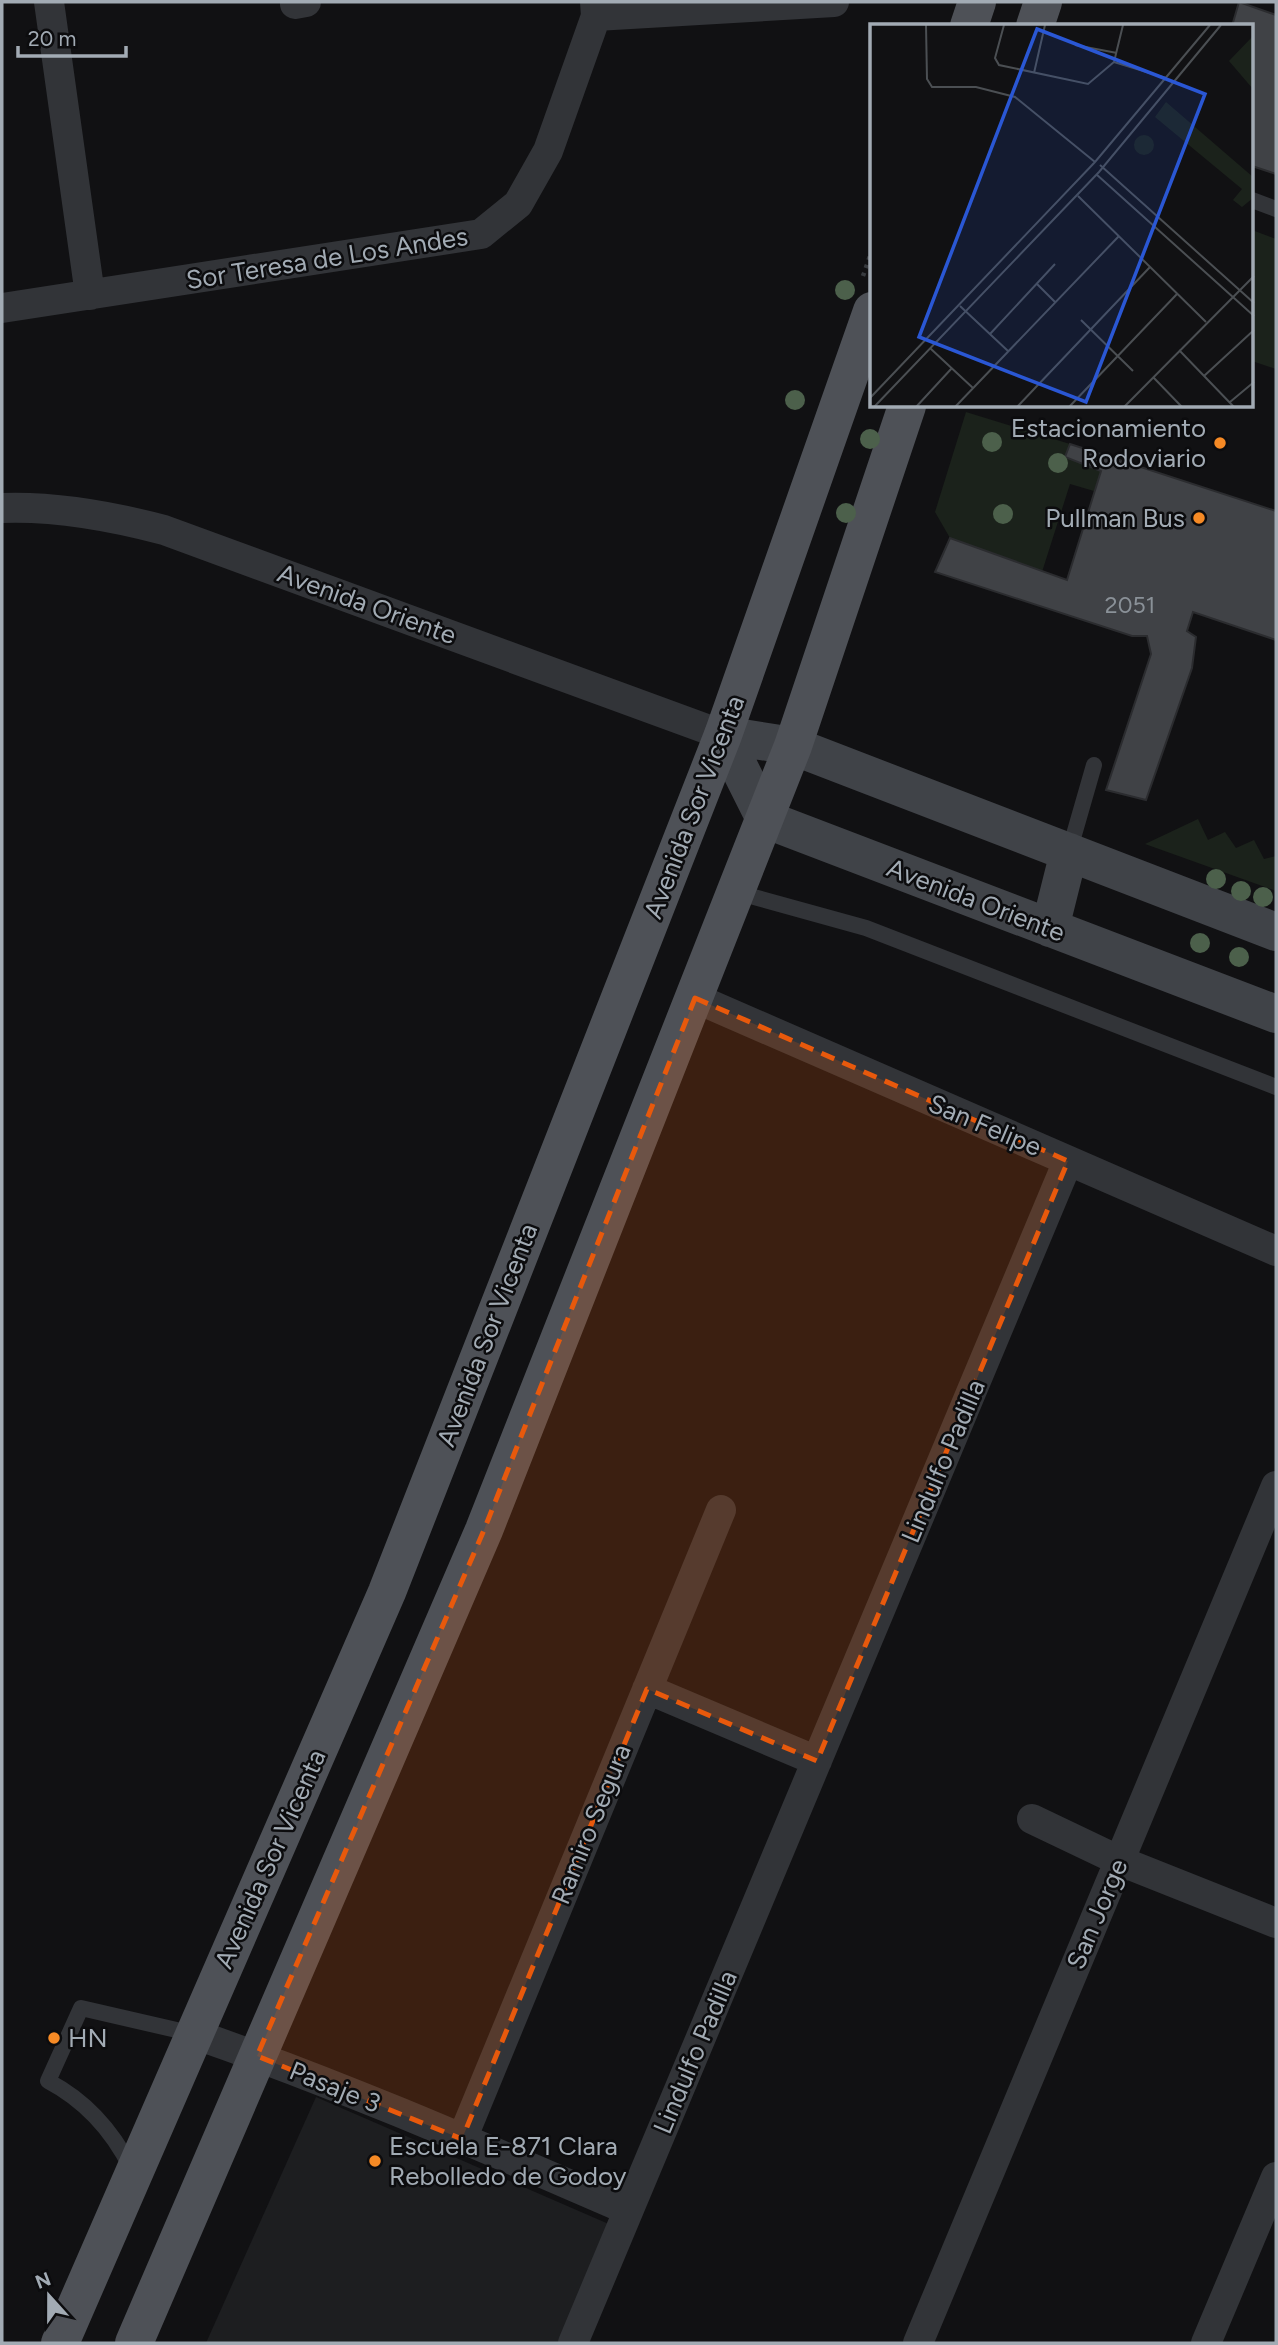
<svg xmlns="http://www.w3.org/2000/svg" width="1278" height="2345" viewBox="0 0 1278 2345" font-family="Figtree,sans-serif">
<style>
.built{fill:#1d1e20}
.green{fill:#1b221b}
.building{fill:#404246;stroke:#2b2c2f;stroke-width:2}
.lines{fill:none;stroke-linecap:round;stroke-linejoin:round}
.path{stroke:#383b3f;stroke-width:4.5;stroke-dasharray:3.5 5;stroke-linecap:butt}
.lane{stroke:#323438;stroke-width:16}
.street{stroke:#323438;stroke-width:30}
.secondary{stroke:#404348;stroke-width:38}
.primary{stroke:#4e5157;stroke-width:38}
.tree{fill:#4c604b}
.marked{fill:#e8590c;fill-opacity:0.2;stroke:#e8590c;stroke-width:5;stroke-dasharray:14 9;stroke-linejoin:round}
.poi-dot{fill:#f68a25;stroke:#0c0c0e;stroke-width:2.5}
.labels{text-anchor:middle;stroke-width:5;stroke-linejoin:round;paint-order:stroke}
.number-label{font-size:23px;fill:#8a9198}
.street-label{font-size:26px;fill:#a2abb4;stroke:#0c0c0e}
.poi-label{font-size:26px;fill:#a2abb4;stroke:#0c0c0e;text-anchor:end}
.inset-road{fill:none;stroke:#4b4f53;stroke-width:2}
.view{fill:#2a57d4;fill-opacity:0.15;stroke:#2a57d4;stroke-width:3.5}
.inset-edge{fill:none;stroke:#a2abb4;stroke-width:3.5}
</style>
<rect width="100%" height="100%" fill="#111113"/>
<path class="built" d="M 316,2097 L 611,2225 L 559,2343 L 206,2343 Z"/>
<path class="green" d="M 1252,230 L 1276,239 L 1276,369 L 1252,361 Z
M 966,412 L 1070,444 L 1065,457 L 1101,471 L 1094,491 L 1070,484 L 1042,572 L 950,538 L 935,512 Z
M 1198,819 L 1208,840 L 1225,832 L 1236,848 L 1254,840 L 1264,859 L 1276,856 L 1276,891 L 1145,844 Z"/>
<path class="building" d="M 1239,2 L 1276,15 L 1276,174 L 1252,166 L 1252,26 L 1232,26 Z
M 1070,444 L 1276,511 L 1276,640 L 1193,612 L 1187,631 L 1196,637 L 1192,668 L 1146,800 L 1106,790 L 1151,654 L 1147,636 L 1132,636 L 935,572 L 950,538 L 1067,580 L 1101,471 L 1065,457 Z"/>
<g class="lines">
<path class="path" d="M 863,276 L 872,250"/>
<path class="lane" d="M 1252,200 L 1276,209
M 1069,852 L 1094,765
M 736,892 L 866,928 L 1276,1087
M 131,2168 C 112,2130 86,2101 48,2081 L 81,2008 L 194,2034"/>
<path class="street" d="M 49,2 L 90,295
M 295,4 L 306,2
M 596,16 L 834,2
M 2,308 L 481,234 L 518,204 L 548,151 L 596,16 L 595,2
M 2,508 C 57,506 111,516 164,530 L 723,735
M 695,998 L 1276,1251
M 647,1689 L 817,1761
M 1032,1819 L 1120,1861 L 1276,1923
M 194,2034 C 342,2085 485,2148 628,2210
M 462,2139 L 721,1510
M 573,2343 L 1068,1161
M 918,2343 L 1276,1486
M 1206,2343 L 1276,2177"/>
<path class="secondary" d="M 723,735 L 765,819 L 1276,1014
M 723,735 L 793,746 L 1276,932
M 1050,928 L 1069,852"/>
<path class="primary" d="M 969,26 L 977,2
M 1035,26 L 1043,2
M 60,2343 L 387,1592 L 723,735 L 872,311
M 134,2343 L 484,1530 L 793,746 L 907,406"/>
</g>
<g class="tree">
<circle cx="845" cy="290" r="10"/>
<circle cx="795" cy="400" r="10"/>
<circle cx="870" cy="439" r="10"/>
<circle cx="992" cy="442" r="10"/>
<circle cx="1058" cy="463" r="10"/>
<circle cx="846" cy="513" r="10"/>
<circle cx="1003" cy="514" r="10"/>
<circle cx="1216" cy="879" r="10"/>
<circle cx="1241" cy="891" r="10"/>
<circle cx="1263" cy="897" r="10"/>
<circle cx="1200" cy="943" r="10"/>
<circle cx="1239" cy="957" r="10"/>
</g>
<path class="marked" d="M 695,998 L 1068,1161 L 817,1761 L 647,1689 L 462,2139 L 257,2056 L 484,1530 Z"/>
<g class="poi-dot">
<circle cx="1220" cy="443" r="7"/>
<circle cx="1199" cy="518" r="7"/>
<circle cx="54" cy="2038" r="7"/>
<circle cx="375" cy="2161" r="7"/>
</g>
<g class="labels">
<g class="number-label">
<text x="1130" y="613">2051</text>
</g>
<g class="street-label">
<text transform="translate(327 258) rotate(-9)" y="9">Sor Teresa de Los Andes</text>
<text transform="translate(367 604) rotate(20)" y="9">Avenida Oriente</text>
<text transform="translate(694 807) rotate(-69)" y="9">Avenida Sor Vicenta</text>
<text transform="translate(976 900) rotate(21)" y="9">Avenida Oriente</text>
<text transform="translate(985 1125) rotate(23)" y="9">San Felipe</text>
<text transform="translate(487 1335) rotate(-69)" y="9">Avenida Sor Vicenta</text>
<text transform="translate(943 1461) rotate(-67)" y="9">Lindulfo Padilla</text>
<text transform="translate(591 1824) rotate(-68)" y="9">Ramiro Segura</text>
<text transform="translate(270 1859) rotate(-66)" y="9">Avenida Sor Vicenta</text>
<text transform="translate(1097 1914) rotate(-67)" y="9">San Jorge</text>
<text transform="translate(695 2052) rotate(-67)" y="9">Lindulfo Padilla</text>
<text transform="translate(335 2087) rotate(22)" y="9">Pasaje 3</text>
</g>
<g class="poi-label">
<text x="1206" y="437">Estacionamiento<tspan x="1206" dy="30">Rodoviario</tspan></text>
<text x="1185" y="527">Pullman Bus</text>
<text x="68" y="2047" text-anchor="start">HN</text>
<text x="389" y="2155" text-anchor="start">Escuela E-871 Clara<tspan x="389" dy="30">Rebolledo de Godoy</tspan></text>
</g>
</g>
<g transform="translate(870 24)">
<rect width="383" height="383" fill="#111113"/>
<path d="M 383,12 L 383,65 L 359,37 ZM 296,78 L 383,153 L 383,174 L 372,183 L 363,176 L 372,165 L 285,93 ZM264 121a10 10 0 1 1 20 0a10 10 0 1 1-20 0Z" fill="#1b221b"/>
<path class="inset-road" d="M 56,1 L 57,55 L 62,63 L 106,63 L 145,73 L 225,138M 134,1 L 125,34 L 129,41 L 218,60 L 244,38 L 253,1M 205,21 L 247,29M 244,38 L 296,54M 164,49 L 175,1M 230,141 L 384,279M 226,150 L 384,292M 208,172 L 336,298M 167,260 L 185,278M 90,282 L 138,327M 211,296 L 263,347M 120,310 L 185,240M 61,325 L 103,364M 309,326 L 364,383M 334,352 L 384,306M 283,353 L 312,383M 0,374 L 225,138 L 340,1M 360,378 L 384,358M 4,383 L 229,148 L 351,1M 46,383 L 82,344M 85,383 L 249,212M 147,383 L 280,243M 199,383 L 307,270M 254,383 L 384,252"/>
<path class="view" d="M 167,5 L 335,70 L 216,378 L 49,313 Z"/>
<rect width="383" height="383" class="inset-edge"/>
</g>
<rect width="1278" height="2345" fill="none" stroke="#a2abb4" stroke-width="7"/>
<g transform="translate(49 2296) rotate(339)" stroke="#0c0c0e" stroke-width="5" paint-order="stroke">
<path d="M0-5L12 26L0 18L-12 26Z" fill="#a2abb4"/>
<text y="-10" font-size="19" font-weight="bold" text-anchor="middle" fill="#a2abb4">N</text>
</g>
<path d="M18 46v10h108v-10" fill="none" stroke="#a2abb4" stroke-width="3.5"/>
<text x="28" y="46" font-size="21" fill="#a2abb4" stroke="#0c0c0e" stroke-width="5" paint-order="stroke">20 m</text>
</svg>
